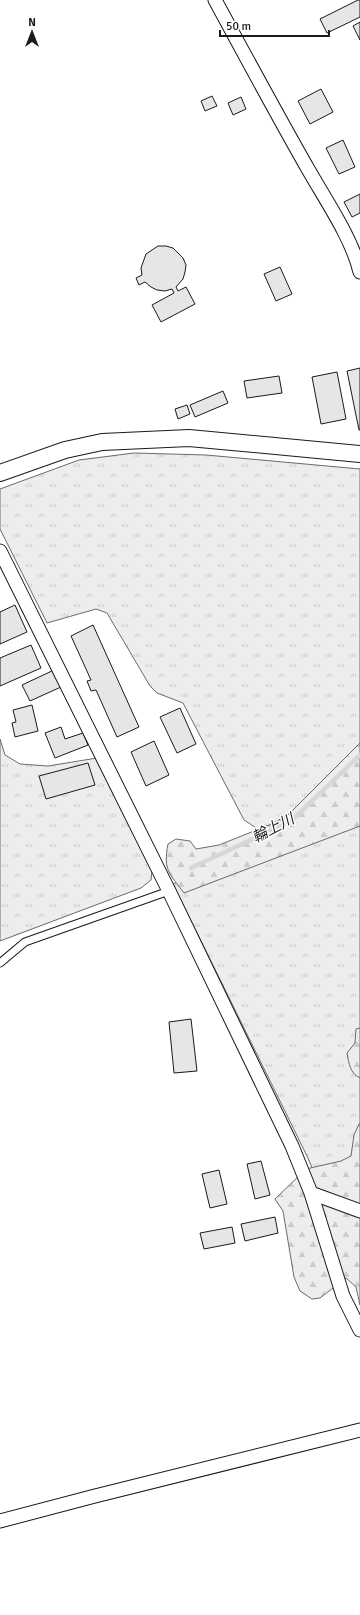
<svg xmlns="http://www.w3.org/2000/svg" width="360" height="1615" viewBox="0 0 360 1615" font-family="Signika,'Noto Sans JP',sans-serif">
<style>
.grass{fill:url(#grass-tufts);stroke:#6a6a6a}
.forest{fill:url(#forest-firs);stroke:#6a6a6a}
.lines{fill:none;stroke-linecap:round;stroke-linejoin:round}
.stream{stroke:#d7d7d7;stroke-width:4.5}
.building{fill:#e6e6e6;stroke:#1a1a1a}
.service-casing{stroke:#1a1a1a;stroke-width:9}
.minor-casing{stroke:#1a1a1a;stroke-width:15}
.tertiary-casing{stroke:#1a1a1a;stroke-width:18}
.service{stroke:#fff;stroke-width:7}
.minor{stroke:#fff;stroke-width:13}
.tertiary{stroke:#fff;stroke-width:16}
.labels{text-anchor:middle;stroke-width:3;stroke-linejoin:round;paint-order:stroke}
.water-label{font-size:15px;font-style:italic;fill:#1a1a1a;stroke:#fff}
</style>
<defs>
<pattern id="grass-tufts" width="24" height="20" patternUnits="userSpaceOnUse"><rect width="24" height="20" fill="#ededed"/><path d="M3 7l-1-3M5 7V3M7 7l1-3M15 17l-1-3M17 17v-4M19 17l1-3" fill="none" stroke="#cbcbcb"/></pattern>
<pattern id="forest-firs" width="22" height="20" patternUnits="userSpaceOnUse"><rect width="22" height="20" fill="#ededed"/><path d="M5 1l3.5 6h-7zM16 11l3.5 6h-7z" fill="#cbcbcb"/></pattern>
</defs>
<rect width="100%" height="100%" fill="#fff"/>
<path class="grass" d="M 134,453 L 206,455 L 360,469 L 360,745 L 298,808 L 261,831 L 244,820 L 183,703 L 157,693 L 150,686 L 107,613 L 96,609 L 47,623 L 0,529 L 0,489 L 79,460 Z
M 0,739 L 5,755 L 20,764 L 48,766 L 97,758 L 152,871 L 151,880 L 141,888 L 0,941 Z
M 360,802 L 360,1204 L 321,1189 L 307,1156 L 173,884 L 337,815 Z"/>
<path class="forest" d="M 360,743 L 360,826 L 184,893 C 169,873 163,870 168,844 L 176,839 L 190,841 L 196,849 L 219,845 L 284,819 Z
M 360,1028 L 360,1078 C 350,1073 349,1064 347,1053 L 355,1043 L 356,1029 Z
M 359,1124 L 360,1124 L 360,1305 L 356,1287 L 346,1278 L 320,1298 L 312,1299 L 300,1291 L 294,1277 L 283,1211 L 275,1199 L 306,1169 L 341,1161 L 351,1156 L 354,1135 Z"/>
<g class="lines">
<path class="stream" d="M 191,868 L 291,821 L 360,755"/>
</g>
<path class="building" d="M 358,0 L 360,0 L 360,17 L 327,33 L 320,19 Z
M 360,22 L 360,40 L 353,26 Z
M 321,89 L 333,112 L 310,124 L 298,101 Z
M 212,96 L 217,106 L 205,111 L 201,101 Z
M 241,97 L 246,109 L 233,115 L 228,103 Z
M 343,140 L 355,167 L 339,174 L 326,148 Z
M 360,194 L 360,213 L 352,217 L 344,202 Z
M 158,246 L 166,246 L 173,248 L 183,258 L 186,265 L 185,272 L 183,279 L 176,287 L 178,291 L 186,287 L 195,304 L 161,322 L 152,305 L 174,293 L 172,289 L 165,291 L 157,290 L 151,287 L 145,282 L 139,285 L 136,278 L 142,275 L 141,268 L 146,254 Z
M 280,267 L 292,294 L 276,301 L 264,274 Z
M 360,368 L 360,430 L 359,430 L 347,371 Z
M 337,372 L 346,419 L 321,424 L 312,377 Z
M 279,376 L 282,393 L 247,398 L 244,381 Z
M 223,391 L 228,403 L 195,417 L 190,405 Z
M 187,405 L 190,414 L 178,419 L 175,409 Z
M 15,605 L 27,632 L 0,644 L 0,612 Z
M 93,625 L 139,727 L 117,737 L 96,690 L 91,691 L 87,681 L 91,680 L 71,636 Z
M 31,645 L 41,668 L 0,686 L 0,658 Z
M 54,670 L 61,687 L 30,701 L 22,685 Z
M 32,705 L 38,731 L 15,737 L 12,723 L 16,722 L 13,710 Z
M 180,708 L 196,744 L 177,753 L 160,717 Z
M 61,727 L 65,739 L 83,733 L 88,745 L 55,758 L 45,733 Z
M 154,741 L 169,775 L 146,786 L 131,752 Z
M 88,763 L 95,785 L 46,799 L 39,776 Z
M 191,1019 L 197,1071 L 174,1073 L 169,1022 Z
M 261,1161 L 270,1195 L 255,1199 L 247,1164 Z
M 219,1170 L 227,1204 L 210,1208 L 202,1174 Z
M 275,1217 L 278,1233 L 245,1241 L 241,1224 Z
M 232,1227 L 235,1243 L 204,1249 L 200,1233 Z"/>
<g class="lines">
<defs>
<path id="service" d="M 0,963 L 25,942 L 169,891"/>
<path id="minor" d="M 215,0 C 246,57 276,113 308,169 C 325,199 352,238 360,272
M 0,551 L 169,891 L 292,1146 L 311,1193 L 343,1296 L 360,1330
M 311,1193 L 360,1211
M 0,1521 L 95,1496 L 360,1430"/>
<path id="tertiary" d="M 0,473 L 65,450 L 102,442 L 189,438 L 360,454"/>
</defs>
<use href="#service" class="service-casing"/>
<use href="#minor" class="minor-casing"/>
<use href="#tertiary" class="tertiary-casing"/>
<use href="#service" class="service"/>
<use href="#minor" class="minor"/>
<use href="#tertiary" class="tertiary"/>
</g>
<g class="labels">
<g class="water-label">
<text transform="translate(273 828) rotate(-28)" y="5">輪上川</text>
</g>
</g>
<g transform="translate(32 32)" stroke="#ffffff" stroke-width="3" paint-order="stroke">
<path d="M0-3L7 15L0 10L-7 15Z" fill="#1a1a1a"/>
<text y="-6" font-size="11" font-weight="bold" text-anchor="middle" fill="#1a1a1a">N</text>
</g>
<path d="M220 30v6h109v-6" fill="none" stroke="#1a1a1a" stroke-width="2"/>
<text x="226" y="30" font-size="12" fill="#1a1a1a" stroke="#ffffff" stroke-width="3" paint-order="stroke">50 m</text>
</svg>
